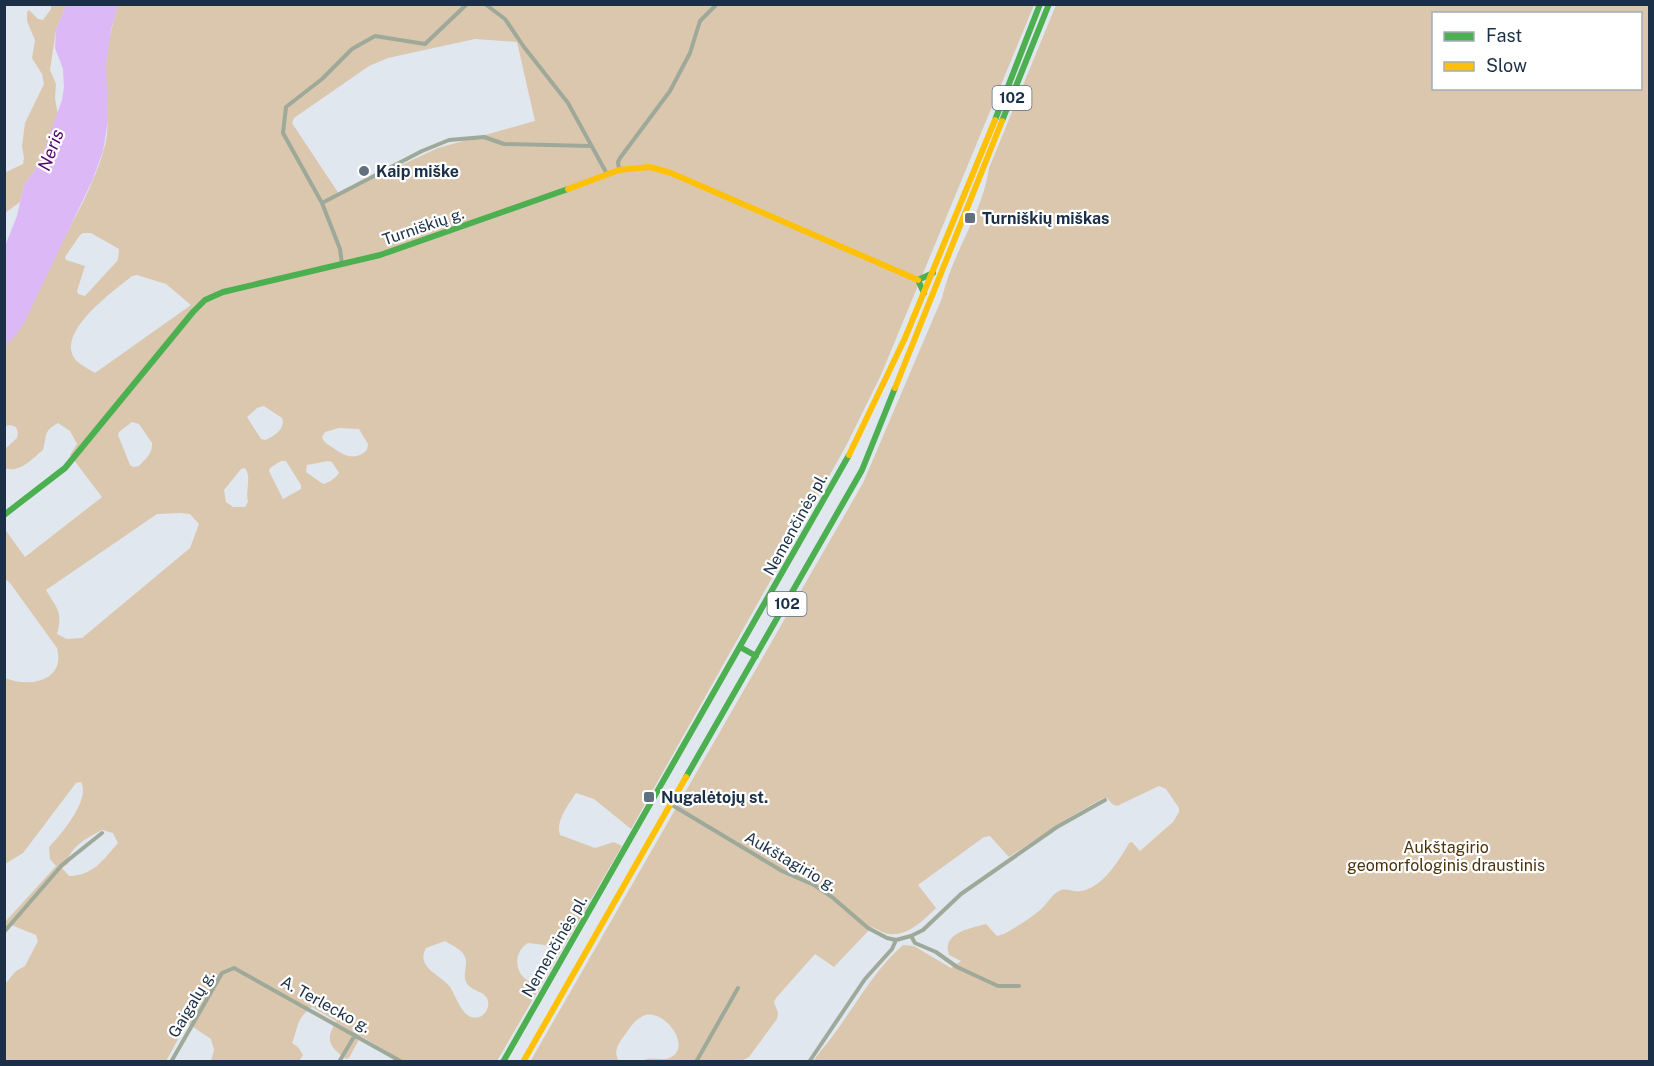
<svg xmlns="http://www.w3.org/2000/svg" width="1654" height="1066" viewBox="0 0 1654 1066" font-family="'Public Sans',sans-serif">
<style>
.green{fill:#dac7ae;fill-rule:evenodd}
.water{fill:#ddb8f7}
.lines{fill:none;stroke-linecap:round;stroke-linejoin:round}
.street{stroke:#9fa99a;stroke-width:4}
.fast{stroke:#4caf50;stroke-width:6}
.slow{stroke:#ffc107;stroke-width:6}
.poi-dot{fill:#607081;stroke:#fff;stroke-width:2}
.labels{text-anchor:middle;stroke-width:4.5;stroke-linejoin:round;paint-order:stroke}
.shield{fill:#fff;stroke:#5f6e7e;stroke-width:1.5}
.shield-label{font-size:15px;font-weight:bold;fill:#1b3047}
.poi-label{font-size:16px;font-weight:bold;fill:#1b3047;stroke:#fff;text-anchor:start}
.street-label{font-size:16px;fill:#1b3047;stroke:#fff}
.park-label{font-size:16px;fill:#4c320a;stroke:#fff}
.water-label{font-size:18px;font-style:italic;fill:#52046f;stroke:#fff}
</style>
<rect width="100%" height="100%" fill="#e1e7ee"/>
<path class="green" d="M 51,5 L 66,5 L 56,30 L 50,70 L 56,84 L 55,98 L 58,115 L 39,164 L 24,185 L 20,202 L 5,213 L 4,173 L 23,164 L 24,158 L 22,146 L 25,123 L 44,84 L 42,74 L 32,58 L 35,40 L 27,21 L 27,12 L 29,10 L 38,19 L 43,20 L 51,9 Z
M 118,5 L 1034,5 L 881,375 L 846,446 L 631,829 L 594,799 L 576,793 C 569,804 555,821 560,835 L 595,848 L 614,842 L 622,846 L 497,1061 L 396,1061 L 398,1058 L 361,1036 L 349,1058 L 346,1059 C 329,1046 325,1041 336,1021 L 312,1007 C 295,1020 299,1026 292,1043 L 298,1047 L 303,1055 L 299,1061 L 211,1061 L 214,1050 L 211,1039 L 187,1023 L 166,1061 L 5,1061 L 5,984 L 16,971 L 25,966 L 38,941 L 36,935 L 9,924 L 5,930 L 5,922 L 56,866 L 50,859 L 49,847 C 61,835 91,799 81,782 L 76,783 L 23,853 L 5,864 L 5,678 C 28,688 66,682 57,648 L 10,583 L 5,579 L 4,528 L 25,557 L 102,497 L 70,455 L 77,444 L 70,431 L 58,423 C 43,431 47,436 43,450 C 33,458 19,474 5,468 L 5,449 L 17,438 L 18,433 L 16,427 L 10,425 L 5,426 L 4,346 C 26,327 35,296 47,271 C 67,230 94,189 105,145 C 111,122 105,96 106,72 C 106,49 112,26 118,5 ZM 475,39 L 517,42 L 535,121 L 438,148 L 339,194 L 292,123 L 294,118 L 369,66 L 388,58 ZM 83,233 L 91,233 L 119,249 L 118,260 L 85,296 L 78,294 L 77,291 L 85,266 L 66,260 L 65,257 L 80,235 ZM 137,275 L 166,284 L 191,305 L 95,373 C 89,369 80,365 75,359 C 55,332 115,290 132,276 ZM 264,406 L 282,418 C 286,428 274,437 265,440 L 261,439 L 247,417 L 257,408 ZM 132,422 L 139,424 L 152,443 C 153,454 145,459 139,466 L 133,467 L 130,465 L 118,435 L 119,432 ZM 339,428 L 359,429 L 368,444 L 367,450 C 357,460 346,457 336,450 C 330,445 324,444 322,437 L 325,432 ZM 281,461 L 286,461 L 301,485 L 301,489 L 283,499 L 269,471 L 270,468 ZM 328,461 L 332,462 L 339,473 C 336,478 328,483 323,484 L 306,472 L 307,465 ZM 245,468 C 252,477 245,491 248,502 L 245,507 L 233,507 L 226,502 L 224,490 L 241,469 ZM 180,513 L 190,514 L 199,524 L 190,548 L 82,638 L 67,639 L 57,634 C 63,611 57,609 46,590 L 157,514 ZM 102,830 L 113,833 L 118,843 C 102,861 94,875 69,876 L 62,868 L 68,864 C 67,848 90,836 102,830 ZM 445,941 C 451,945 461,949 464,955 C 470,964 460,976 468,985 C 473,991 483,991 487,998 C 492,1008 482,1021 471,1017 C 460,1012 456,996 450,987 C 443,978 432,974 426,965 C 422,960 423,953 426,948 ZM 528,943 L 545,945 L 551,951 L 551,961 L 535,983 C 516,980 510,954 528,943 Z
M 1056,5 L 1649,5 L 1649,1061 L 813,1061 C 823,1048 835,1034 844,1020 C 863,993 878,967 903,945 L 914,946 L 951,968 L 961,961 L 949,955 C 941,933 971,928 986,924 L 997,936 L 1004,934 C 1016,927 1028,920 1039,911 C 1046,906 1051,895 1059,891 C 1067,887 1073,893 1081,891 C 1102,888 1119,861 1129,843 L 1132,842 L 1140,851 L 1173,822 L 1179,812 L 1179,808 L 1166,789 L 1159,786 L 1117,806 L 1112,804 L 1107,798 L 1103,798 L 1065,820 L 1009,857 L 990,836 L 984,837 L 918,885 L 936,908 C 924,920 908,936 890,934 C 884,934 877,929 872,927 L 834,967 L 815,954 L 776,998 L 774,1002 L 778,1013 L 777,1019 L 749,1057 L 741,1061 L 641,1061 C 653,1055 664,1063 673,1056 C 691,1043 662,1007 643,1016 C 634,1020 630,1028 624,1036 C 618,1044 613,1052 619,1061 L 530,1062 L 863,483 L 942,298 C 952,253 983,213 989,168 ZM 1434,14 L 1640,14 L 1640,88 L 1434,88 Z"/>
<path class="water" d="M 66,5 L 118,5 L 111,30 L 106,65 L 108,121 L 103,151 L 93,179 L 24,323 L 16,335 L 5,346 L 5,246 L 17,216 L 24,185 L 39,164 L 62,100 L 64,87 L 63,69 L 55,48 L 56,30 Z"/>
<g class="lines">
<path class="street" d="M 485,4 L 505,19 L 524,47 L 568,103 L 607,174
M 619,170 L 618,162 L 620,158 L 670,91 L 690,53 L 700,21 L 717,4
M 322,203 L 422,151 L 449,140 L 484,137 L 504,144 L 590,146
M 342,264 L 340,249 L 322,203 L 283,133 L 286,107 L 322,79 L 352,49 L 375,36 L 425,44 L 467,4
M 672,805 L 782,871 L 814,885 L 832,897 L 868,928 L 887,938 L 896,940 L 911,936 L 923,930 L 961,894 L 1057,827 L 1105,800
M 4,932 L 62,865 L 102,833
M 911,936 L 915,943 L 936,952 L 957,967 L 998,986 L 1019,986
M 171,1062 L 222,973 L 234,968 L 402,1062
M 339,1062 L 355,1035
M 696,1062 L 738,988
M 809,1062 L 865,979 L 892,949 L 896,940"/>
<path class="fast" d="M 995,120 L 1040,4
M 1002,121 L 1049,4
M 924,293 L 918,280 L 933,273
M 4,515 L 65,468 L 193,312 L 205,300 L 223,292 L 380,255 L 568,189
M 740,647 L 756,656
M 686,777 L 862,470 L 895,388
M 503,1062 L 849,455"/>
<path class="slow" d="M 568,189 L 619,170 L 650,167 L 671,173 L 918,280
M 895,388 L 1002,121
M 849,455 L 905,338 L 995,120
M 523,1062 L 686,777"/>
</g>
<g class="poi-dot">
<circle cx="364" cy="171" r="6"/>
<rect x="964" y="212" width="12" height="12" rx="3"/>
<rect x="643" y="791" width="12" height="12" rx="3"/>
</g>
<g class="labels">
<g class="shield">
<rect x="992.5" y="86" width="39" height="24" rx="4.5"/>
<rect x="767.5" y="592" width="39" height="24" rx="4.5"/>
</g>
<g class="shield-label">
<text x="1012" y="103">102</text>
<text x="787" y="609">102</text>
</g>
<g class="poi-label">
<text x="376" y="177">Kaip miške</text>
<text x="982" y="224">Turniškių miškas</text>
<text x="661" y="803">Nugalėtojų st.</text>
</g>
<g class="street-label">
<text transform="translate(423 226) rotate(-19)" y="6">Turniškių g.</text>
<text transform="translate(795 524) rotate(-61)" y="6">Nemenčinės pl.</text>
<text transform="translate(791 861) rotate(30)" y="6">Aukštagirio g.</text>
<text transform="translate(554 946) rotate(-60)" y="6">Nemenčinės pl.</text>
<text transform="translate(191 1004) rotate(-59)" y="6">Gaigalų g.</text>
<text transform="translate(326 1004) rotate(29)" y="6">A. Terlecko g.</text>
</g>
<g class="park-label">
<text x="1446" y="853">Aukštagirio<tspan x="1446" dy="18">geomorfologinis draustinis</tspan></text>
</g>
<g class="water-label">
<text transform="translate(51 150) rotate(-69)" y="6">Neris</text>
</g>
</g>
<rect width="1654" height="1066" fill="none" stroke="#1b3047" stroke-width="12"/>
<rect x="1432" y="12" width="210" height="78" fill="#ffffff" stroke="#a4acb5" stroke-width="1.5"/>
<rect x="1444" y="32" width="30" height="9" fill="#4caf50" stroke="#a4acb5" stroke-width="1.5"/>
<text x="1486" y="42" font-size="18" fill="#1b3047">Fast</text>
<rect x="1444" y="62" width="30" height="9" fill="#ffc107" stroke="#a4acb5" stroke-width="1.5"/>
<text x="1486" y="72" font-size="18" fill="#1b3047">Slow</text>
</svg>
